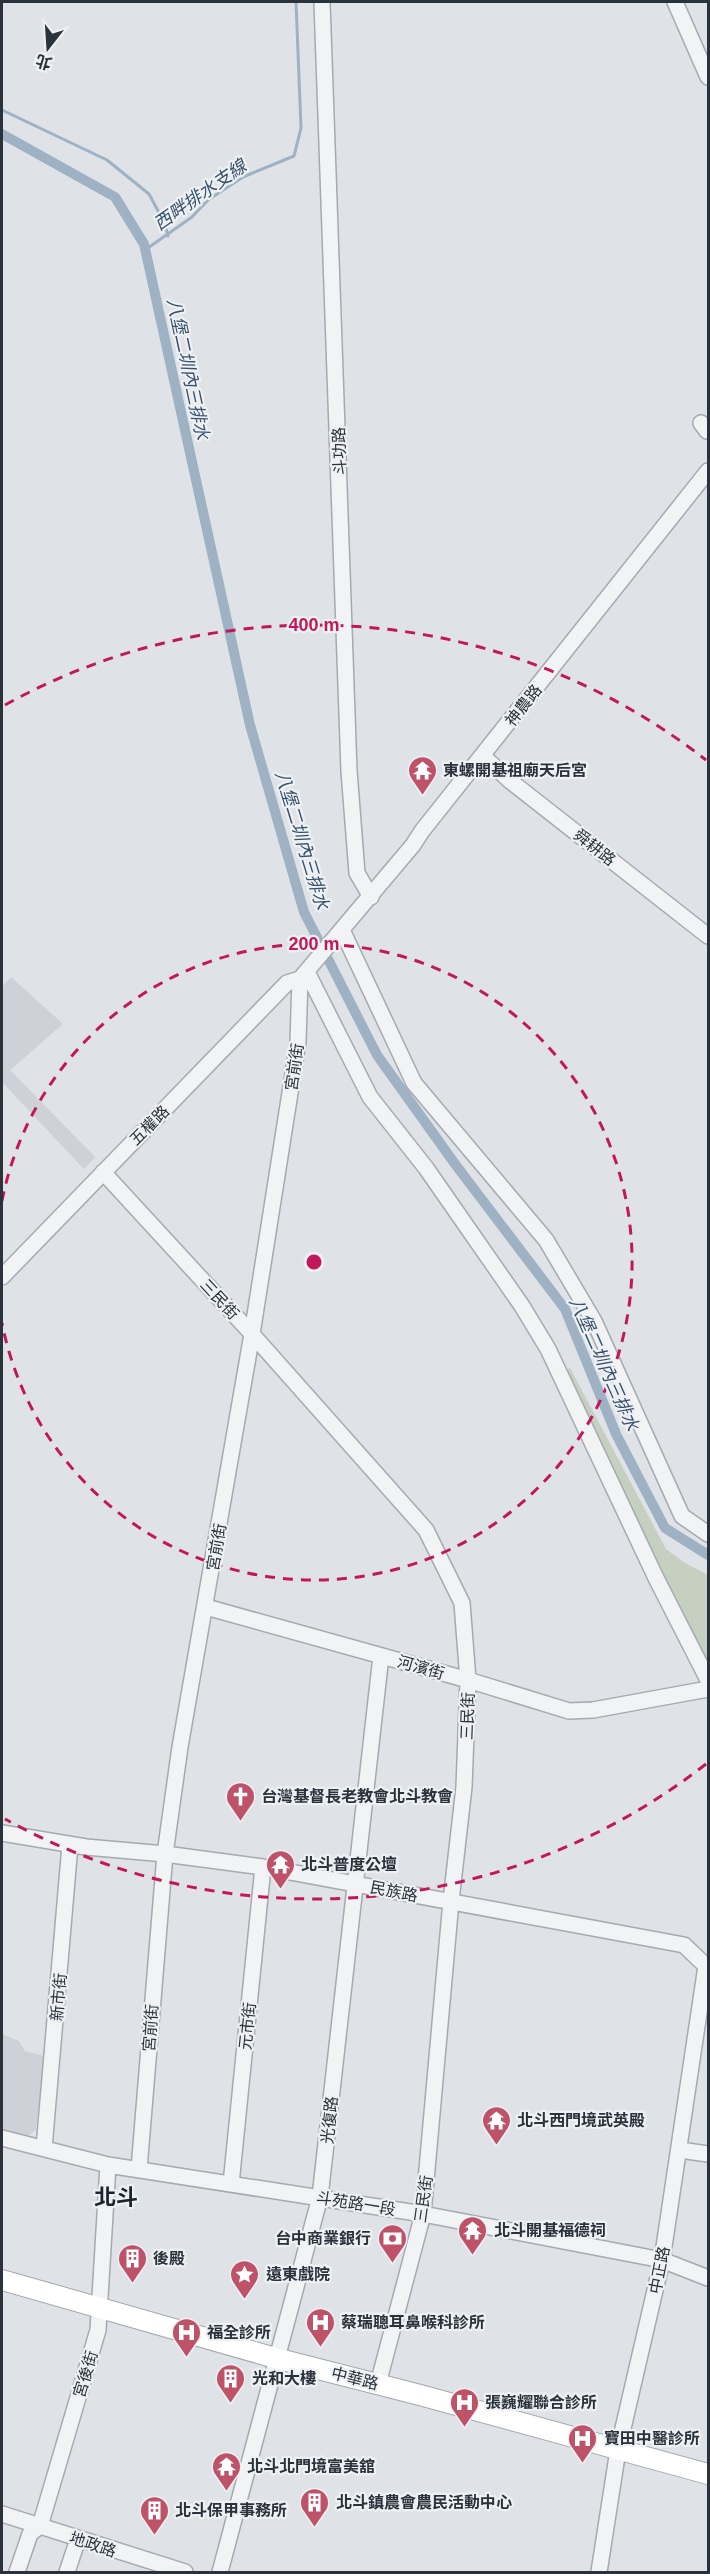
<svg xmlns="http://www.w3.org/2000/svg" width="710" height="2574" viewBox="0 0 710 2574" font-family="Helvetica,'Noto Sans TC',sans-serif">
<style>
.built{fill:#ced2d8}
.green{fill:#c6d0c1}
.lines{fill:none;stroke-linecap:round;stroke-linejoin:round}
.stream{stroke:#9eb2c3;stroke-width:3}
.canal{stroke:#9eb2c3;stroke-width:10}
.minor-casing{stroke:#a5aab0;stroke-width:18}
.major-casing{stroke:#a0a8b1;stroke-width:22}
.minor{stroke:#f1f3f5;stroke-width:15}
.major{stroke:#fff;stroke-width:20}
.ring{fill:none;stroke:#c2185b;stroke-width:3;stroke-dasharray:10 8}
.labels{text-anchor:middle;stroke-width:4.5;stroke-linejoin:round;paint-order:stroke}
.street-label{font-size:16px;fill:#2a323c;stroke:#eef1f4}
.poi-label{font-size:16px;font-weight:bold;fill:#2a323c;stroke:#eef1f4;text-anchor:start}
.water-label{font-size:18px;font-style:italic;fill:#39526b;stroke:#eef1f4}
.district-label{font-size:22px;font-weight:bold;fill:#1c232d;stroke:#eef1f4}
.centre{fill:#c2185b;stroke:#eef1f4;stroke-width:3}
.ring-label{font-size:18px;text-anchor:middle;font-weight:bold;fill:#c2185b;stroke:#eef1f4;stroke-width:4.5;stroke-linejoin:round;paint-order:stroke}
</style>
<rect width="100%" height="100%" fill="#dfe3e7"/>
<path class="built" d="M 11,977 L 63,1024 L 10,1070 L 95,1157 L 84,1169 L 2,1082 L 2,987 Z
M 2,2034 L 19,2041 L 25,2051 L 44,2056 L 36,2130 L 25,2138 L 2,2133 Z"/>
<path class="green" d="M 570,1368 L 666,1549 L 685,1563 L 708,1575 L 708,1666 L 637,1537 L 563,1371 Z"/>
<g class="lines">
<path class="stream" d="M 2,110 L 107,160 L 149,194 L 165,224 L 168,236
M 145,250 L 192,217 L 208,200 L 243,177 L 294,156 L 301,128 L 296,2"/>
<path class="canal" d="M 2,134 L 115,197 L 144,244 L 250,725 L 304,912 L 377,1055 L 455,1164 L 565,1309 L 616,1434 L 665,1528 L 708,1555"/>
<defs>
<path id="minor" d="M 322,2 L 349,771 L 357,873 L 371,897
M 675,2 L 708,77
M 701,423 L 707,431
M 483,756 L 509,780 L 708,936
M 342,930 L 414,1083 L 546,1240 L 594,1321 L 682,1516 L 708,1534
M 307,972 L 370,1097 L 426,1168 L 522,1306 L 548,1349 L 656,1578 L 708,1680
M 103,1172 L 252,1334 L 426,1530 L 462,1603 L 468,1680 L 464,1787 L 451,1901 L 423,2214 L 378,2384
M 2,1277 L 287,983 L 300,979
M 206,1607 L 468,1680 L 569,1711 L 593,1710 L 708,1689
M 2,1833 L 86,1847 L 165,1854 L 263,1867 L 560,1922 L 684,1945 L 706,1966 L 662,2260 L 618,2450 L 599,2572
M 2,2138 L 108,2165 L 423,2214 L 662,2260 L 708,2278
M 44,2148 L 70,1845
M 680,2150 L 708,2154
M 139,2169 L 165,1854 L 180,1747 L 252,1334 L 298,1042 L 300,979 L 413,845 L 422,831 L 708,471
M 231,2184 L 263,1867
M 2,2514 L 185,2572
M 17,2572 L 30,2534 L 40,2526 L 98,2330 L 108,2165
M 67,2572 L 78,2539
M 220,2572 L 320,2197 L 381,1656"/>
<path id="major" d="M 2,2280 L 279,2359 L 420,2395 L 708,2474"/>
</defs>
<use href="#minor" class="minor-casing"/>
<use href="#major" class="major-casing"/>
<use href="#minor" class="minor"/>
<use href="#major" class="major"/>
</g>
<g class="ring">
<path d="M2 1201A318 318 0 1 1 2 1323"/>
<path d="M706 1764A637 637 0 0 1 5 1819M5 705A637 637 0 0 1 706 760"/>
</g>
<defs>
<symbol id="temple-pin" viewBox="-11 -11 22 30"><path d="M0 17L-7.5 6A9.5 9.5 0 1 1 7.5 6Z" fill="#be5269" stroke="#eef1f4"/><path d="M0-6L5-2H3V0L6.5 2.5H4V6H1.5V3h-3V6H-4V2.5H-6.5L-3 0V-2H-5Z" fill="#fff"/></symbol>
<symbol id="church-pin" viewBox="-11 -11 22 30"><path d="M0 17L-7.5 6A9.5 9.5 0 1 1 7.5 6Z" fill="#be5269" stroke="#eef1f4"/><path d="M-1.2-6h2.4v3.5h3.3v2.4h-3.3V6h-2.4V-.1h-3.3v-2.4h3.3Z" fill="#fff"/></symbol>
<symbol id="bank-pin" viewBox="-11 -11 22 30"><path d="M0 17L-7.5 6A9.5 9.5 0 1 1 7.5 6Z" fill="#be5269" stroke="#eef1f4"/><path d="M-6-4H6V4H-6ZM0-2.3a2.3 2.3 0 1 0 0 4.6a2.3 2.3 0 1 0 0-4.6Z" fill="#fff"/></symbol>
<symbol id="building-pin" viewBox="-11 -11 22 30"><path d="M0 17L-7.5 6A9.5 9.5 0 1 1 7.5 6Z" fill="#be5269" stroke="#eef1f4"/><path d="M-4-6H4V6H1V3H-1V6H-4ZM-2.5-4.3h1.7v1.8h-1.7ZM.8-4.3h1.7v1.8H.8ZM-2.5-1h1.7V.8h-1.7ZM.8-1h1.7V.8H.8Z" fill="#fff"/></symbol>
<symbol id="sight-pin" viewBox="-11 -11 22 30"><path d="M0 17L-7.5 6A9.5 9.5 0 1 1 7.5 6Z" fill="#be5269" stroke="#eef1f4"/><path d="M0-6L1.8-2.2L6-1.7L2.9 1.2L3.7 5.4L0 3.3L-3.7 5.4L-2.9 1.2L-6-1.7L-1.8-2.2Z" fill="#fff"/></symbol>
<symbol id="hospital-pin" viewBox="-11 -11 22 30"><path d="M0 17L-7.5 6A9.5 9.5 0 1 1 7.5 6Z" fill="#be5269" stroke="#eef1f4"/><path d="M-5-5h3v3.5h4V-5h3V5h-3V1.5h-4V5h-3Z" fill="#fff"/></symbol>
</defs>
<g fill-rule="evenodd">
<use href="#temple-pin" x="406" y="754" width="33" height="45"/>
<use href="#church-pin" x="224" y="1780" width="33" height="45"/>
<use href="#temple-pin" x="264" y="1848" width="33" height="45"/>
<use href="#temple-pin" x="480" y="2104" width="33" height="45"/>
<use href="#temple-pin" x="456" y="2214" width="33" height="45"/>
<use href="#bank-pin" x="376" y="2222" width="33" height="45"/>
<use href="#building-pin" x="116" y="2242" width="33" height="45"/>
<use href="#sight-pin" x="228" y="2258" width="33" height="45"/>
<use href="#hospital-pin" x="304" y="2306" width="33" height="45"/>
<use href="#hospital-pin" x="170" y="2316" width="33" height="45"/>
<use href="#building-pin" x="214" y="2362" width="33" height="45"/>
<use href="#hospital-pin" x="448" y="2386" width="33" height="45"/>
<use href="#hospital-pin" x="566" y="2422" width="33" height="45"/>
<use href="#temple-pin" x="210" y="2450" width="33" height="45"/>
<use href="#building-pin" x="298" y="2486" width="33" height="45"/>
<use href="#building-pin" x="138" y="2494" width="33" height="45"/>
</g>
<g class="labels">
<g class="street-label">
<text transform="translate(339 451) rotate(-92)" y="6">斗功路</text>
<text transform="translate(523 705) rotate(-52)" y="6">神農路</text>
<text transform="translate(595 847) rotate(38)" y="6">舜耕路</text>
<text transform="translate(294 1067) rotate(-82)" y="6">宮前街</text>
<text transform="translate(149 1125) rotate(-45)" y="6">五權路</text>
<text transform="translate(220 1299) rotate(47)" y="6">三民街</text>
<text transform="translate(216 1547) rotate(-80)" y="6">宮前街</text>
<text transform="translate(421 1667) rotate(16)" y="6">河濱街</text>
<text transform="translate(467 1716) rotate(-88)" y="6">三民街</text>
<text transform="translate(394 1891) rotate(11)" y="6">民族路</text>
<text transform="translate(58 1997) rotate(-85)" y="6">新市街</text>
<text transform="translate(247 2026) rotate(-84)" y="6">元市街</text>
<text transform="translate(150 2028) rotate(-86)" y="6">宮前街</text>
<text transform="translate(329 2120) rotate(-84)" y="6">光復路</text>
<text transform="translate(423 2199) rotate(-82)" y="6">三民街</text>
<text transform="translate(356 2203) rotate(9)" y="6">斗苑路一段</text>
<text transform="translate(659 2270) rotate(-79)" y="6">中正路</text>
<text transform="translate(85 2374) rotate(-73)" y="6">宮後街</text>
<text transform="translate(355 2378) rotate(14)" y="6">中華路</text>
<text transform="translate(93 2544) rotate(18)" y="6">地政路</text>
</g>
<g class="poi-label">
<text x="443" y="776">東螺開基祖廟天后宮</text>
<text x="261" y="1802">台灣基督長老教會北斗教會</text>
<text x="301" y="1870">北斗普度公壇</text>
<text x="517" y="2126">北斗西門境武英殿</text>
<text x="494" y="2236">北斗開基福德祠</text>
<text x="371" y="2244" text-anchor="end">台中商業銀行</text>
<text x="153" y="2264">後殿</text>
<text x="266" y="2280">遠東戲院</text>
<text x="341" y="2328">蔡瑞聰耳鼻喉科診所</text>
<text x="207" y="2338">福全診所</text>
<text x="252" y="2384">光和大樓</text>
<text x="485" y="2408">張巍耀聯合診所</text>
<text x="604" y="2444">寶田中醫診所</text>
<text x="247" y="2472">北斗北門境富美舘</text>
<text x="336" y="2508">北斗鎮農會農民活動中心</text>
<text x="175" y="2516">北斗保甲事務所</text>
</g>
<g class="water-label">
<text transform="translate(200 195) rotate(-35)" y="6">西畔排水支線</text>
<text transform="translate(188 369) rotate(78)" y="6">八堡二圳內三排水</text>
<text transform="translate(302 840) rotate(73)" y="6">八堡二圳內三排水</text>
<text transform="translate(604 1364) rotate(66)" y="6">八堡二圳內三排水</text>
</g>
<g class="district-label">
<text x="116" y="2205">北斗</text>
</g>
</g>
<circle cx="314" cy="1262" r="9" class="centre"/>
<g class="ring-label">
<text x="314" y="631">400 m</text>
<text x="314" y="950">200 m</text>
</g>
<rect width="710" height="2574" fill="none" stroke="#2a323c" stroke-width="6"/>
<g transform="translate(48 48) rotate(197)" stroke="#eef1f4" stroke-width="4.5" paint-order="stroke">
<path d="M0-4.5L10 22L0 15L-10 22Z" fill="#2a323c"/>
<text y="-9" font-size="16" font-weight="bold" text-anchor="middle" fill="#2a323c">北</text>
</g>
</svg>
